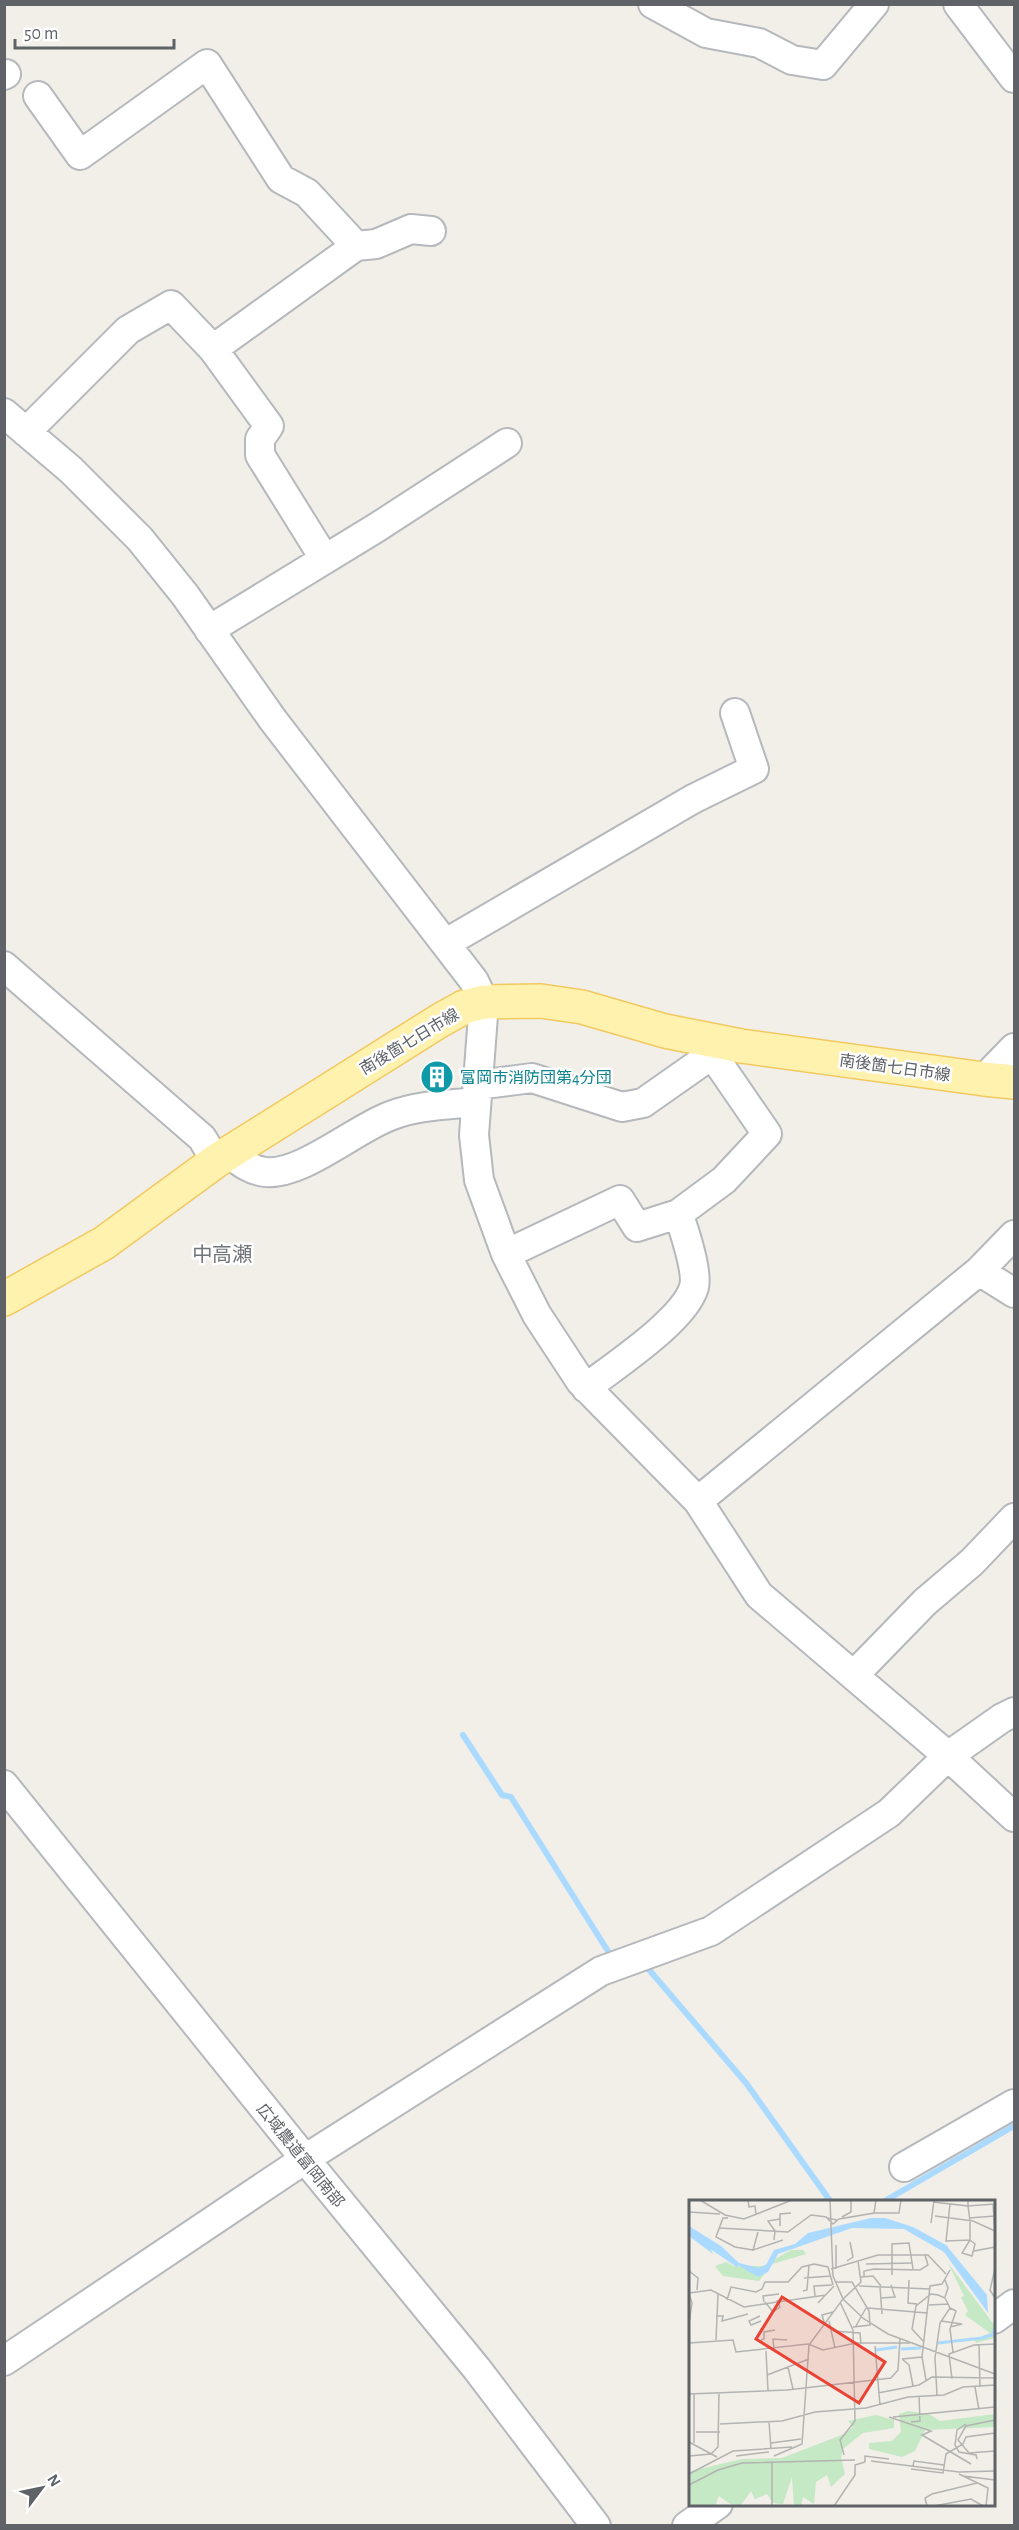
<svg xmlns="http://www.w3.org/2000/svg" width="1019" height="2530" viewBox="0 0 1019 2530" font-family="'Alegreya Sans','Noto Sans JP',sans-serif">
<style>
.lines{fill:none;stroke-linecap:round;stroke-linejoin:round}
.stream{stroke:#aadaff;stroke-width:6}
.minor-casing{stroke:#b5b8bc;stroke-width:32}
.major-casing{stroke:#f2c960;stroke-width:36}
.minor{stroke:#fff;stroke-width:28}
.major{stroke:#fff2af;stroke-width:33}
.labels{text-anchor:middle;stroke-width:5;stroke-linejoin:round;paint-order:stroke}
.street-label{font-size:16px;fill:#5f6368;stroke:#fff}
.culture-label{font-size:16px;fill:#0d838f;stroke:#fff;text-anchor:start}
.quarter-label{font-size:20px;fill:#70757a;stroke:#fff}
.inset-river{fill:none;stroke:#aadaff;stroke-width:3}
.inset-road{fill:none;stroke:#b3b3b1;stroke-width:1.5}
.view{fill:#ea4335;fill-opacity:0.15;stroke:#ea4335;stroke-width:3}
.inset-edge{fill:none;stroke:#5f6368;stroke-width:3}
</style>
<rect width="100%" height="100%" fill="#f1efe8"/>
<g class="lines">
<path class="stream" d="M 463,1735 L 502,1795 L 511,1797 L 611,1956
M 645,1965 L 746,2083 L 831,2202
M 883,2202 L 1014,2126"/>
<defs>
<path id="minor" d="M 653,4 L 706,33 L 759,43 L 792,60 L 823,65 L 874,4
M 958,4 L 1014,78
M 4,75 L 6,74
M 38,96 L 80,155 L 207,64 L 281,179 L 307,193 L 356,246
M 213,349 L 356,246 L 376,244 L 411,229 L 431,231
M 4,413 L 71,470 L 140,539 L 185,595 L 273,720 L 474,981 L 484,1002 L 474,1135 L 479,1180 L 506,1254 L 537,1315 L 581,1382 L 698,1501 L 759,1595 L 948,1756 L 1014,1817
M 26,432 L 128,330 L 171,305 L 213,349 L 269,426 L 260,439 L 260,455 L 324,558
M 209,630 L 376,528 L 507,443
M 446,943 L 693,799 L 754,769 L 735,713
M 4,966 L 202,1138 L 216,1161
M 984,1079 L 1014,1048
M 477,1085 L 532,1078 L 622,1107 L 643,1103 L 727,1044
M 229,1153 C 240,1162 250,1170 265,1172 C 301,1176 355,1129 390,1116 C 418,1105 447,1105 476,1102
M 506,1254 L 620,1200 L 637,1227 L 678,1214 L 724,1180 L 767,1134 L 712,1054
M 979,1271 L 1014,1293
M 586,1388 C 614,1366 685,1320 694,1287 C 698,1272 684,1229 678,1214
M 698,1501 L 979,1271 L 1014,1235
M 854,1675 L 925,1602 L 972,1562 L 1014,1518
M 4,1785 L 305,2159 L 477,2369 L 596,2526
M 904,2167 L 1014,2104
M 994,2319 L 1014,2304
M 4,2361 L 305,2159 L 601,1971 L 711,1931 L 889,1813 L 948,1756 L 1002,1718 L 1014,1712
M 687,2526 L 718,2504"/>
<path id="major" d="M 4,1299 L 104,1243 L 216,1161 L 439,1021 L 464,1007 L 484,1002 L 541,1001 L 582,1007 L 665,1031 L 741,1046 L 984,1079 L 1014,1082"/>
</defs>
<use href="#minor" class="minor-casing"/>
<use href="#major" class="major-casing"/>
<use href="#minor" class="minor"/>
<use href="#major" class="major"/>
</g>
<defs>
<symbol id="building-disc" viewBox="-11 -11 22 22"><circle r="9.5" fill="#0f9aa8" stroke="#fff"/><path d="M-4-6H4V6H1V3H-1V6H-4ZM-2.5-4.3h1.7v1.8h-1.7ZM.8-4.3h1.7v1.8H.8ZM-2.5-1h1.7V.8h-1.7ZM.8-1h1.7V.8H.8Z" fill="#fff"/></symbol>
</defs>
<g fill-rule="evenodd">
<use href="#building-disc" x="418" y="1058" width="38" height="38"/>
</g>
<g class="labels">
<g class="street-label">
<text transform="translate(409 1041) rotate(-31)" y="6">南後箇七日市線</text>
<text transform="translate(895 1067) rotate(8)" y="6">南後箇七日市線</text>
<text transform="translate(301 2155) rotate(51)" y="6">広域農道富岡南部</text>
</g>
<g class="culture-label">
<text x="460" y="1083">富岡市消防団第4分団</text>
</g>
<g class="quarter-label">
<text x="222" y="1261">中高瀬</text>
</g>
</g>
<g transform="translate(689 2200)">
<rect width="306" height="306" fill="#f1efe8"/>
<path d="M 102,50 L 114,50 L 117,54 L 83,64 L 70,81 L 34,76 L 26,66 L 37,62 L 45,66 L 74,66 ZM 259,63 L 306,126 L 306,138 L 287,143 L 286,139 L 301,133 L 276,115 L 279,111 L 272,97 L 275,96 ZM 219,211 L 240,214 L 251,221 L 306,214 L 306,227 L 236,230 L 226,251 L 213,257 L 180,249 L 180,243 L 203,241 L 212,232 L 210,214 ZM 187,215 L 205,220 L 205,228 L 174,233 L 154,249 L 152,257 L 156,274 L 142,287 L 138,275 L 127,282 L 125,304 L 114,297 L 112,306 L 105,306 L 103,277 L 94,304 L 84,303 L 78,294 L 66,299 L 62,291 L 52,305 L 41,304 L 30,296 L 26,306 L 1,306 L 2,271 L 53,259 L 93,258 L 155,234 L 164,227 L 159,221 Z" fill="#c5e8c5"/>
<path d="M 182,18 L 196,18 L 224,27 L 257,45 L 298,95 L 299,113 L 255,52 L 215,29 L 163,28 L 89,54 L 79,72 L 69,77 L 21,48 L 24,54 L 0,36 L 0,26 L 32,46 L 50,63 L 70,68 L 77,65 L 85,50 L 106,44 L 119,33 Z" fill="#aadaff"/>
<path class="inset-river" d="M 21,47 L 49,66M 249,143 L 293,138 L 303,135 L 306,128M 212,149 L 232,148M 187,150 L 208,147"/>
<path class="inset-road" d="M 11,0 L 36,15 L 55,19 L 103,0M 59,0 L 60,7 L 66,6 L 67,15M 279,0 L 279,6 L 306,4M 244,2 L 279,6 L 281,21M 261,4 L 257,41 L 281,40M 304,4 L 306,31M 0,12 L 31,14M 185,13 L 210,13 L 212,0M 246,16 L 284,21 L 306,31M 153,17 L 162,12 L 162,0M 39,18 L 34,18 L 27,37 L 46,47 L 64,50M 280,18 L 306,16M 148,20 L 138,18 L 144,24 L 150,19 L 185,13 L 187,0M 281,21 L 281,40 L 286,44 L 283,56 L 273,53 L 281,40M 242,23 L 245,0M 91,26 L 91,14 L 102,13M 30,28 L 99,32 L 122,15 L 138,17M 69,32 L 64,50 L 94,40M 85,40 L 86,31 L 79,21 L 91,19M 147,45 L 147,69M 285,51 L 306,47M 158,61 L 164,57 L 161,42M 169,61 L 172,82 L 154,99 L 175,119 L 199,134 L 306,174M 177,64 L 224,63M 142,69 L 189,55 L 239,55 L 257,74M 306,69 L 301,90 L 306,98M 0,71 L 9,78 L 8,90M 203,75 L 203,44 L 220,43 L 224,69M 172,77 L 184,76 L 192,86M 175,77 L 175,71 L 185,69 L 231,70 L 239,65 L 236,55M 115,78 L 142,76M 220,80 L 219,103 L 228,104M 256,80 L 259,88 L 256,97M 147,82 L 163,82 L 180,111 L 181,125 L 164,127M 170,86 L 241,89M 191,87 L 193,114M 114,91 L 118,90 L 120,65M 0,93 L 22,90 L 55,107 L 137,95M 0,94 L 3,103 L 0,123M 126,96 L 125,86 L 143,85M 192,98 L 206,97 L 202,85M 38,100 L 42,87 L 67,92 L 73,89 L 76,82 L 99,82 L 113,67 L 125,64 L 139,67 L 144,85M 75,102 L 74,96 L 90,94M 76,102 L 84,112 L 91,107 L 88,100M 151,102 L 164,130 L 166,221 L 151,240 L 155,255M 129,103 L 145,86M 240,105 L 259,104M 179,108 L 238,113M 261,108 L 267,111 L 261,129 L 264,152M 27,116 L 34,116 L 33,121 L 59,114M 71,116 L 60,121 L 62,125 L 72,121M 140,121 L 146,148M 252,121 L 273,124 L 261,127M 136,125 L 133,115 L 144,112M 167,126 L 177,108M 144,131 L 171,133 L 172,144M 27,140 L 29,94M 72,140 L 75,139 L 75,132 L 86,130M 235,142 L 223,129 L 227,106 L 242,94 L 249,95 L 256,98 L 261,108 L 251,123 L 246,158 L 248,195M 0,143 L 44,140 L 47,152 L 119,144 L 134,150 L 167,143 L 221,143M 290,145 L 291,187M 186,146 L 191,205M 85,149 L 84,139 L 98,140M 77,151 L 79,191M 213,159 L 220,165 L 224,186M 213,159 L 233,157M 99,167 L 104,189M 78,175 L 120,159M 263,179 L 260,154 L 285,145 L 306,144M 237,180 L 233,157 L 241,86 L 253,84 L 261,70M 286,187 L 290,210M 189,193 L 230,185 L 243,177 L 306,178M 0,194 L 98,190 L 202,178 L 209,170 L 211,139M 200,217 L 242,231 L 233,235 L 282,264M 204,217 L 306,207M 306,220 L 277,226 L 269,240 L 280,253 L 306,251M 80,222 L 82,249M 222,222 L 231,221 L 230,196M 31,224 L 93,221 L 126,212 L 177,208 L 219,197 L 255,195 L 274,187 L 306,185M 277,224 L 268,230 L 266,245 L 270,252 L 287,255 L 288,259M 7,232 L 31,232M 0,242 L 28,257M 5,243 L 5,194M 82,243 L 112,239M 0,256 L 22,254 L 29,247 L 30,193M 47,256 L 80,252M 85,256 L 113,244 L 120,145 L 154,99 L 144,76 L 141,0M 182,261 L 270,272 L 306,271M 224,266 L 225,261 L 255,265M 222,269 L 254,273 L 257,254 L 274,244 L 277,237 L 306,233M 0,274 L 44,251 L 103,247M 270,274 L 299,288 L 297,306M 274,276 L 306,280M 0,285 L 29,270 L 53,263 L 166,260M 83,306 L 83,262M 145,306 L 166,275 L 166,265 L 176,262 L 176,256 L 200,259M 238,306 L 236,298 L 243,294 L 288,283M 245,306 L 282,299 L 294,306"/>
<path class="view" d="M 93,97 L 196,162 L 170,203 L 67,139 Z"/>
<rect width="306" height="306" class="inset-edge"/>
</g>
<rect width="1019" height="2530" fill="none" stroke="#5f6368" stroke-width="12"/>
<g transform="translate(42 2488) rotate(58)" stroke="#ffffff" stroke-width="4.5" paint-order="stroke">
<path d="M0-4.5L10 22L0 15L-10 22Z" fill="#5f6368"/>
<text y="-9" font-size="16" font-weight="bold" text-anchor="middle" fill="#5f6368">N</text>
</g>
<path d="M15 39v9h159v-9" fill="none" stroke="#5f6368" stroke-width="3"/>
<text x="24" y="39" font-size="18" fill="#5f6368" stroke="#ffffff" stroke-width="4.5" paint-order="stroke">50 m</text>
</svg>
